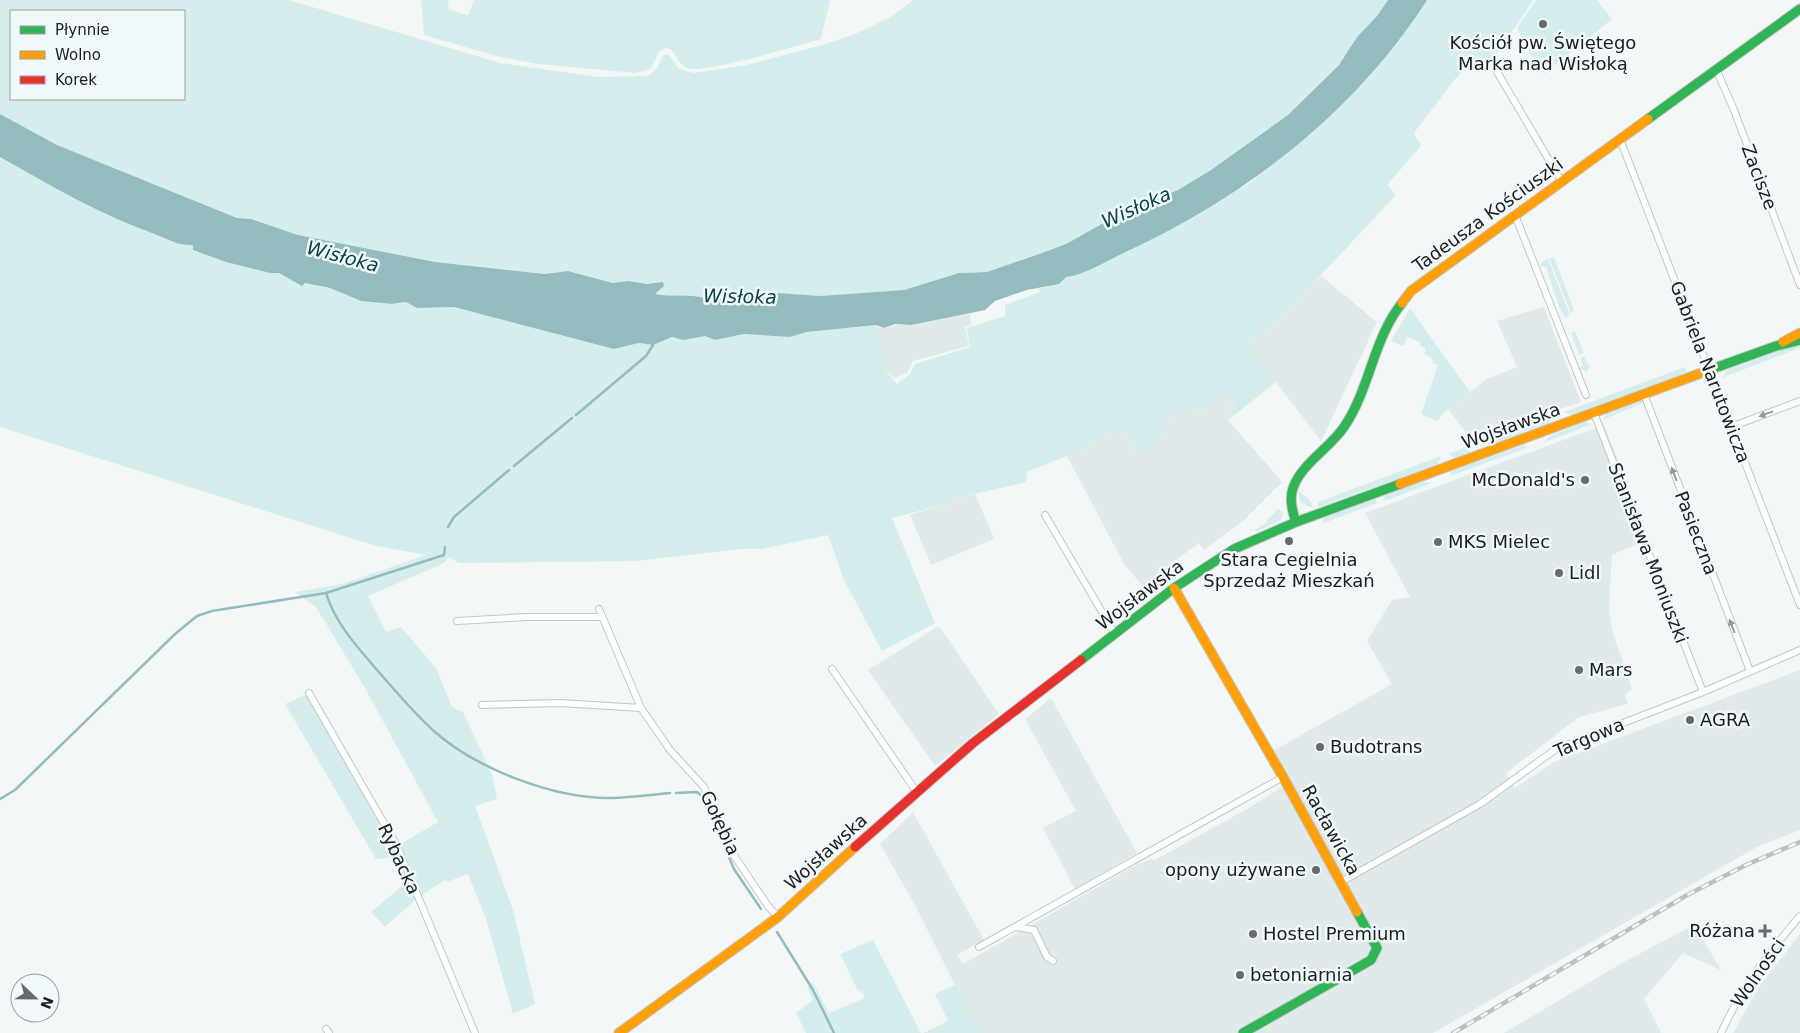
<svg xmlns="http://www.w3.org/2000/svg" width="1800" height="1033" viewBox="0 0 1800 1033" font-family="'DejaVu Sans',sans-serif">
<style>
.built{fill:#e0eaeb}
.green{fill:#d6edee;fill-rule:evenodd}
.water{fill:#94bcbf}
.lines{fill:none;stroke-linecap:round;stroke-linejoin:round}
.stream{stroke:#94bcbf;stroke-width:2.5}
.street-casing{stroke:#c4c7c7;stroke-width:8}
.fast-casing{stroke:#c4c7c7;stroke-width:11}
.slow-casing{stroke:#c4c7c7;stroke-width:11}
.jam-casing{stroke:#c4c7c7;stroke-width:11}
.street{stroke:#fdfefe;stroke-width:6}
.fast{stroke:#30b455;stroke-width:9}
.slow{stroke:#ff9f0a;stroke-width:9}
.jam{stroke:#e5322d;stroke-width:9}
.rail-casing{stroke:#bec0c0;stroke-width:4.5}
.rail{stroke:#f1f8f9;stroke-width:2.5;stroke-dasharray:8;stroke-linecap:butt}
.oneway{fill:#979999}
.poi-dot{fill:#67696a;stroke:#f1f8f9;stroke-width:2}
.labels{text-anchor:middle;stroke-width:5;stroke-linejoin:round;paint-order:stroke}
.poi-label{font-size:18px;fill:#1b1d1e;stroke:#f1f8f9;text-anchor:start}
.street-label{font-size:18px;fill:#1b1d1e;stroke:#f1f8f9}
.water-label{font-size:19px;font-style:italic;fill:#0c4145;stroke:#f1f8f9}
</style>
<rect width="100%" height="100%" fill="#f3f7f7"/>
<path class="built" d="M 1321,276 L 1377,322 L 1321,441 L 1247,344 L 1290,308 Z
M 1544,307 L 1581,402 L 1472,440 L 1448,409 L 1487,379 L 1517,367 L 1497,321 Z
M 970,314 L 971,325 L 965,327 L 969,346 L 913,361 L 907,373 L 894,378 L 883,367 L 876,330 L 878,327 L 884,328 L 896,325 L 911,325 L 954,315 Z
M 1228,388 L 1235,396 L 1228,420 L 1282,482 L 1242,522 L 1204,550 L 1199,543 L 1158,573 L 1163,584 L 1150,595 L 1124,564 L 1067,456 L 1122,425 L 1138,455 L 1155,442 L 1172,414 L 1207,408 Z
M 1604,425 L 1649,539 L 1612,555 L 1609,609 L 1612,630 L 1632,689 L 1625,695 L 1628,704 L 1579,717 L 1506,773 L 1515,788 L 1554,762 L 1800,670 L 1800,830 L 1757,847 L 1433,1033 L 979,1033 L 916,907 L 880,844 L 913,812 L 984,940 L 957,955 L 963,964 L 1134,866 L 1151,859 L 1155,860 L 1247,809 L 1290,782 L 1273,751 L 1392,684 L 1367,641 L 1392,600 L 1410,597 L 1365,513 Z
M 975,494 L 994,539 L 931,565 L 910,515 L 947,504 L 949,498 Z
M 939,626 L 999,714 L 935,766 L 868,670 Z
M 1051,698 L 1137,853 L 1075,889 L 1043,828 L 1076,811 L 1025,719 Z
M 1690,927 L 1697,929 L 1721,970 L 1683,953 L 1644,999 L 1661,1033 L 1504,1033 L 1622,963 Z
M 1800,934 L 1800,1033 L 1733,1033 L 1759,987 Z"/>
<path class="green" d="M 0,0 L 289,0 L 500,63 L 598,77 L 648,76 L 657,69 L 663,55 L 669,55 L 679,69 L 694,73 L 747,65 L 823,45 L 855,34 L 889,18 L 914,0 L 1388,0 L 1377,16 L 1357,37 L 1339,65 L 1288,115 L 1211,170 L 1178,190 L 1123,215 L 1120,213 L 1068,243 L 1045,252 L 987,272 L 959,273 L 904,290 L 820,296 L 779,293 L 726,295 L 720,292 L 709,300 C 691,292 673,297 654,294 L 660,290 L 653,283 L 647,284 L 628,281 L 613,283 L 568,271 L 546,274 L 435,262 L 298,235 L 251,219 L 237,218 L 57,145 L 0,114 ZM 11,11 L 184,11 L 184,99 L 11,99 Z
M 421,0 L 448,0 L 449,10 L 468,15 L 474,0 L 830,0 L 821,39 C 799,45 705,74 688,68 C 677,64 677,52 667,47 L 659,52 L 650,69 L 635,73 L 539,64 L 500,57 L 424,35 Z
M 1427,0 L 1533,0 L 1485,72 L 1472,63 L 1455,79 L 1414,133 L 1421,146 L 1387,185 L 1396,195 L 1290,308 L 1248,343 L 1276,382 L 1228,420 L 1235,397 L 1228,388 L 1207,408 L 1172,414 L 1155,442 L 1139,456 L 1122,425 L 1067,456 L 1027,472 L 1026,482 L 984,492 L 950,498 L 947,504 L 892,518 L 935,623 L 882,651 L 844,580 L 828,535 L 762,549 L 741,549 L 636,561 L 459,563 L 449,557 L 444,563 L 368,596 L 386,632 L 401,627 L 436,668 L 452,707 L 463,712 L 492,774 L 497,799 L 475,806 L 513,910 L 535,1004 L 513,1014 L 486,919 L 468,874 L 447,882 L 446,879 L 415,900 L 385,927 L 371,912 L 407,882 L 397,857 L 376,859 L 285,704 L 309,693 L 397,846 L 438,822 L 365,688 L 316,607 L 295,592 L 342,584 L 426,555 L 376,546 L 0,427 L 0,157 C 51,186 101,215 157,235 C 170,240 179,246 193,245 L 194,250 L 226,262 L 270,273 L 279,273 L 302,285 L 304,283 L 330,288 L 361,301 L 392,304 L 406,302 L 417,308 L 454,307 L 614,349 L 639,343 L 653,345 L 672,337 L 683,340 L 705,336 L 715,339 L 744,334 L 790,337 L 807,332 L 877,325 L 883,367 L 897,384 L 909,375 L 915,364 L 970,347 L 967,328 L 1005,316 L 1005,305 L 1040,292 L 1039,288 L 1059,284 L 1066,277 L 1151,239 L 1250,183 L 1332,114 L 1370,76 Z
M 1536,0 L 1597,0 L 1612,19 L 1544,74 L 1527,49 L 1517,28 Z
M 1554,257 L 1574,310 L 1571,313 L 1549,258 Z
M 1548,259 L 1569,313 L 1569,316 L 1565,318 L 1559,306 L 1546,267 L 1540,267 L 1542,262 Z
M 1410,308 L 1470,392 L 1442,414 L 1437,421 L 1421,414 L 1438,365 L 1433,363 L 1434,360 L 1424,354 L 1426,349 L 1420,345 L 1420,342 L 1407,337 L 1404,346 L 1391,341 Z
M 1575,331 L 1584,353 L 1579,355 L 1571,333 Z
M 1800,343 L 1800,348 L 1721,378 L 1728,370 Z
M 1585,356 L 1588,365 L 1591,365 L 1587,372 L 1579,368 L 1583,366 L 1580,358 Z
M 1685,367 L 1687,372 L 1571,415 L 1564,412 Z
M 1643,401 L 1643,403 L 1602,420 L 1607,414 Z
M 1556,414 L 1549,423 L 1490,445 L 1481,442 Z
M 1585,422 L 1592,424 L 1543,443 L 1550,436 Z
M 1473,445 L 1469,453 L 1455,458 L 1448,454 Z
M 1524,445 L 1527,448 L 1450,476 L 1452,471 Z
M 1441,456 L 1438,464 L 1318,507 L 1318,502 Z
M 1422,482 L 1432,483 L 1385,501 L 1384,496 Z
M 1298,491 L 1309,499 L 1313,508 L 1301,503 Z
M 1375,499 L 1377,503 L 1324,523 L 1322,518 Z
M 1278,509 L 1283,512 L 1281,520 L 1256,532 L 1255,530 L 1263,525 Z
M 873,940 L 921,1033 L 806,1033 L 796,1013 L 813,1000 L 807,987 L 813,983 L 829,1013 L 865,998 L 861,991 L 858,991 L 840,954 Z
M 956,984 L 980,1033 L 923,1033 L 948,1021 L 935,994 Z"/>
<path class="water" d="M 1388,0 L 1427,0 C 1356,111 1250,193 1132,249 C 1113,257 1086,275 1066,277 L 1059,284 L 1027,290 L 995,301 L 985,310 L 911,325 L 895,324 L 884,328 L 876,325 L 807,332 L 790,337 L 744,334 L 715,340 L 705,336 L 683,340 L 672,337 L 653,345 L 639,343 L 614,349 L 454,307 L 417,308 L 406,302 L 392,304 L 361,301 L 330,288 L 305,283 L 302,286 L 279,273 L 270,273 L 226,262 L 193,250 L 193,245 C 179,246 170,240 157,235 C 101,215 51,186 0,157 L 0,114 L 57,145 L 237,218 L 251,219 L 298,235 L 435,262 L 545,274 L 568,271 L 613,283 L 628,281 L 647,284 L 663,282 L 664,286 L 655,294 C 673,298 690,292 709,300 L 720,292 L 726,295 L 779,293 L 820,296 L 904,290 L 959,273 L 987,272 L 1045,252 L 1068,243 L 1121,213 L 1124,215 L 1128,211 L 1178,190 L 1211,170 L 1288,115 L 1339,65 L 1357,37 L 1377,16 Z"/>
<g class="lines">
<path class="stream" d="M 576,415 L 646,356 L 653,345
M 514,466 L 572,418
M 448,527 L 454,517 L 509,470
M 326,593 C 335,623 358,648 378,671 C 396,692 415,714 435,732 C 477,769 553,798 609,798 C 629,798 650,795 670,793
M 676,793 L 697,792 L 704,798 L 734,869 L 761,909
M 0,799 L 15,790 L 175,634 L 197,616 L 212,611 L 326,593 L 444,555 L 445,547
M 777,932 L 813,990 L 834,1033"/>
<defs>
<path id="street" d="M 1493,65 L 1562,182
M 1716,69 L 1734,110 L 1800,285
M 1620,139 L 1800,605
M 1515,215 L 1586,395
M 1644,394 L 1750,671
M 1594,413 L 1703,692
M 1731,427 L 1800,401
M 1045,515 L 1115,634
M 599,609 L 641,708 L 670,750 L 704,787 L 731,851 L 768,906 L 778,917
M 457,621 L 526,617 L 601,617
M 832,669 L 916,791
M 309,693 L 397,846 L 475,1033
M 482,705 L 560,703 L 641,708
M 1341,882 L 1480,804 L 1556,749 L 1703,692 L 1800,650
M 1016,927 L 1034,930 L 1047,957 L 1053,961
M 979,947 L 1283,777
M 326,1029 L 329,1033
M 1721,1033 C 1741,989 1769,952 1800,916"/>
<path id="fast" d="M 1648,119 L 1800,9
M 1712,369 L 1776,346 L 1800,340
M 1296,522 C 1292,511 1289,499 1293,488 C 1302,463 1329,449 1344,427 C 1370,389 1373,339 1402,303
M 1081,660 L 1174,588 L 1234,549 L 1296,522 L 1400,484
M 1243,1033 L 1371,960 L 1377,948 L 1357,912"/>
<path id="slow" d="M 1402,303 L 1411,291 L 1648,119
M 1783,342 L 1800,333
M 1400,484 L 1712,369
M 1174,588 L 1283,777 L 1357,912
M 619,1033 L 778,917 L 855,847"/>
<path id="jam" d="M 855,847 L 973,743 L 1081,660"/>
</defs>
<use href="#street" class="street-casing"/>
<use href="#fast" class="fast-casing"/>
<use href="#slow" class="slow-casing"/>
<use href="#jam" class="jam-casing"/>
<use href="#street" class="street"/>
<use href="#fast" class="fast"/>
<use href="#slow" class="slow"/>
<use href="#jam" class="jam"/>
<defs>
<path id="rail" d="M 1453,1033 L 1689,894 L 1748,864 L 1800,842"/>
</defs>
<use href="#rail" class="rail-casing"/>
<use href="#rail" class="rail"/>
</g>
<defs><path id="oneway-solid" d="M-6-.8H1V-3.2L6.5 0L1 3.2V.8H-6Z" transform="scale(1.25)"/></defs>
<g class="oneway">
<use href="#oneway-solid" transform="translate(1766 414) rotate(160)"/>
<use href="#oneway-solid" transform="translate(1674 474) rotate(-111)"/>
<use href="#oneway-solid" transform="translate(1732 626) rotate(-111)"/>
</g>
<g class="poi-dot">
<circle cx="1543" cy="24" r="5"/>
<circle cx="1585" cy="480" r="5"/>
<circle cx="1289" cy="541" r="5"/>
<circle cx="1438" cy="542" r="5"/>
<circle cx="1559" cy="573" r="5"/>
<circle cx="1579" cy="670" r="5"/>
<circle cx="1690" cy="720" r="5"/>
<circle cx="1320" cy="747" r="5"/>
<circle cx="1316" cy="870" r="5"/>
<path d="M1762.5 923.5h5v5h5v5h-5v5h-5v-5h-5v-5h5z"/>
<circle cx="1253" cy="934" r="5"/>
<circle cx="1240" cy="975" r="5"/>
</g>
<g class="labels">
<g class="poi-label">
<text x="1543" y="49" text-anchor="middle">Kościół pw. Świętego<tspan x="1543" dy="21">Marka nad Wisłoką</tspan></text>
<text x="1575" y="486" text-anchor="end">McDonald's</text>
<text x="1448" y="548">MKS Mielec</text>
<text x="1289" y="566" text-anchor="middle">Stara Cegielnia<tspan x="1289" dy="21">Sprzedaż Mieszkań</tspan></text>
<text x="1569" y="579">Lidl</text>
<text x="1589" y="676">Mars</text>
<text x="1700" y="726">AGRA</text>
<text x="1330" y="753">Budotrans</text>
<text x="1306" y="876" text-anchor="end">opony używane</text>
<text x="1755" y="937" text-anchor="end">Różana</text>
<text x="1263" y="940">Hostel Premium</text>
<text x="1250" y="981">betoniarnia</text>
</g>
<g class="street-label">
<text transform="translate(1759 177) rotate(69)" y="6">Zacisze</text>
<text transform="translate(1488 215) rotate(-36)" y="6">Tadeusza Kościuszki</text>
<text transform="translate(1710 372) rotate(69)" y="6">Gabriela Narutowicza</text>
<text transform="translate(1511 426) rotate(-20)" y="6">Wojsławska</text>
<text transform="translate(1696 533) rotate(69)" y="6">Pasieczna</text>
<text transform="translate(1648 553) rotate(69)" y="6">Stanisława Moniuszki</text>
<text transform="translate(1140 595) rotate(-37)" y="6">Wojsławska</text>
<text transform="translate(1589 738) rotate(-23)" y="6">Targowa</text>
<text transform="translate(720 823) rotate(65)" y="6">Gołębia</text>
<text transform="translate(1331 830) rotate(61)" y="6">Racławicka</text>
<text transform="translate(826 852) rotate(-42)" y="6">Wojsławska</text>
<text transform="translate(399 859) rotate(65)" y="6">Rybacka</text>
<text transform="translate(1758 973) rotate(-55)" y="6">Wolności</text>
</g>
<g class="water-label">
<text transform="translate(1136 207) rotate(-24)" y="7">Wisłoka</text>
<text transform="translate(343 256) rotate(15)" y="7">Wisłoka</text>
<text transform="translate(740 296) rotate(1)" y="7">Wisłoka</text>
</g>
</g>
<rect x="10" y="10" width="175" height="90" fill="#f1f8f9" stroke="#9ba0a1"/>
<rect x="20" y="26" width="25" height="8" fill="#30b455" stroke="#9ba0a1"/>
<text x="55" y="35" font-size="15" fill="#1b1d1e">Płynnie</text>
<rect x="20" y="51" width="25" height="8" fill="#ff9f0a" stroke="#9ba0a1"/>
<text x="55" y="60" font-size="15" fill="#1b1d1e">Wolno</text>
<rect x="20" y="76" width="25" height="8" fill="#e5322d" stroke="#9ba0a1"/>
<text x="55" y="85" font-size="15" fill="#1b1d1e">Korek</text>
<g transform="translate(35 998) rotate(112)"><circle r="24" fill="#f1f8f9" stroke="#9ba0a1"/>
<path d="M0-4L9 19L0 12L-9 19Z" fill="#67696a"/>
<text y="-8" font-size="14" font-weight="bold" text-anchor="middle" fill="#1b1d1e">N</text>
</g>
</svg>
